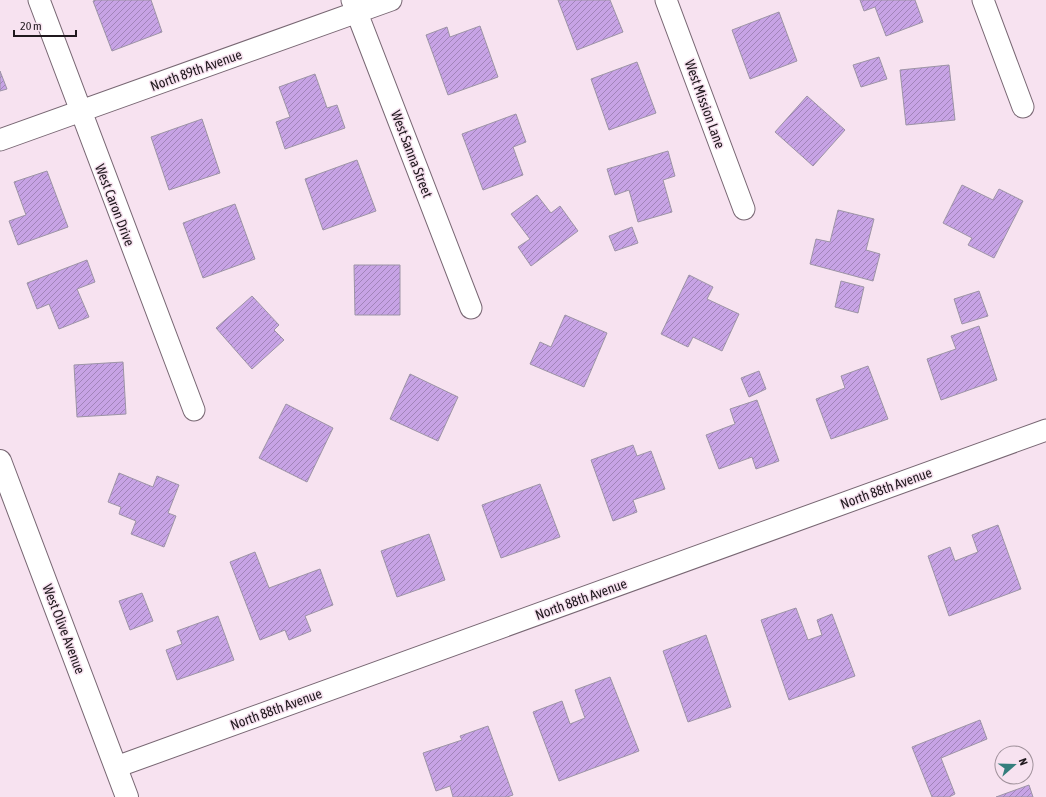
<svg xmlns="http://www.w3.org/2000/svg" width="1046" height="797" viewBox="0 0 1046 797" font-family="'Asap Condensed',sans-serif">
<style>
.building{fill:url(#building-hatch);stroke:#9d94a6}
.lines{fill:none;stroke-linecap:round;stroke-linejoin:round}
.minor-casing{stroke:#786773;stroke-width:23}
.major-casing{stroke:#786773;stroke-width:24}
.minor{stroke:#fff;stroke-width:21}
.major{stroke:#fff;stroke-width:22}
.labels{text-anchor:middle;stroke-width:3;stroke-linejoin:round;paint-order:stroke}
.street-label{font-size:14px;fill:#20191e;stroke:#f7e2f0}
</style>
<defs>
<pattern id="building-hatch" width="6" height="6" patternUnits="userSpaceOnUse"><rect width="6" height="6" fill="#c7a3e5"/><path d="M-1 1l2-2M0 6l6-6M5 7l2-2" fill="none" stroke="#a184b9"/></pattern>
</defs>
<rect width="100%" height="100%" fill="#f7e2f0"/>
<path class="building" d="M 96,0 L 151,0 L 162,32 L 112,51 L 93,1 Z
M 558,0 L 610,0 L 623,32 L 577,50 Z
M 860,0 L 915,0 L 923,22 L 886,36 L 875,7 L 864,11 Z
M 779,12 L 797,61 L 750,79 L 732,30 Z
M 480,26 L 498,77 L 448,95 L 426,35 L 447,27 L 450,37 Z
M 879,57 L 887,79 L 861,87 L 853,65 Z
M 637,62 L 656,113 L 609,130 L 591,79 Z
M 949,65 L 955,120 L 906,125 L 900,70 Z
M 0,71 L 7,89 L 0,91 Z
M 315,74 L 327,108 L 337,105 L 345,128 L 285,149 L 276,122 L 290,117 L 279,87 Z
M 807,96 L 845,130 L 813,166 L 775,132 Z
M 516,114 L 526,142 L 513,147 L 523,175 L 483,190 L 462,134 Z
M 202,119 L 220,173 L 169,190 L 151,137 Z
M 668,151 L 675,176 L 663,180 L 672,212 L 638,222 L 629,190 L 615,195 L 607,169 Z
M 357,160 L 376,211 L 323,230 L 305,179 Z
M 47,171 L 68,227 L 18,245 L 9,221 L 26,215 L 14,182 Z
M 962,185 L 993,200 L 999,189 L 1023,201 L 994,258 L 968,245 L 972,238 L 943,223 Z
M 537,195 L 551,213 L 560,206 L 578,231 L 531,266 L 518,247 L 530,239 L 511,214 Z
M 235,204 L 255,259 L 203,278 L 183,223 Z
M 838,210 L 874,219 L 866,250 L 880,254 L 873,281 L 810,264 L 816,239 L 830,242 Z
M 632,227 L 638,243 L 615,251 L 609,236 Z
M 87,260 L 95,282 L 77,289 L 89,317 L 59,329 L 49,304 L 37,309 L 27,283 Z
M 354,265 L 400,265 L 400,315 L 355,315 Z
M 689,275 L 713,287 L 707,299 L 739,314 L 722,351 L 693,337 L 688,347 L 661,334 Z
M 841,281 L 864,287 L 858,313 L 835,307 Z
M 979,291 L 988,316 L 962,324 L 954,299 Z
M 252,296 L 279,325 L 274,330 L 284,340 L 252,369 L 216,328 Z
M 565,315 L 607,333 L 584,387 L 530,364 L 540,342 L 551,347 Z
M 979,326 L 997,380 L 941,400 L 927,359 L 956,349 L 951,336 Z
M 123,362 L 126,414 L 77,417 L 74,365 Z
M 868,366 L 888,419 L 831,439 L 816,399 L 845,388 L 841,376 Z
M 759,371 L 766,389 L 749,397 L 741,378 Z
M 410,374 L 458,397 L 438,441 L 390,419 Z
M 757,400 L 779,461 L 756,469 L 752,457 L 719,469 L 706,435 L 735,424 L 730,409 Z
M 286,404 L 333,428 L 307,482 L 259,458 Z
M 633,445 L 637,456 L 651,451 L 665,489 L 633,500 L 637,512 L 613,521 L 591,460 Z
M 119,473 L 153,487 L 157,476 L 179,485 L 168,513 L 176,516 L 164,547 L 131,534 L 136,521 L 119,514 L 121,507 L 108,502 Z
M 540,484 L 560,537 L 501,558 L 482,505 Z
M 998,525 L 1021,589 L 949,616 L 928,556 L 950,547 L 955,561 L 978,552 L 972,535 Z
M 429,534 L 445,580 L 397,597 L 381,551 Z
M 255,552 L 269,588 L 320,569 L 333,605 L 305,616 L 311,631 L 289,640 L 285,630 L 260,640 L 230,562 Z
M 142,593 L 153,621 L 130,630 L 119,601 Z
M 796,608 L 808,640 L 822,635 L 817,620 L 832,614 L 855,676 L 789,700 L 761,620 Z
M 218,616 L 234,660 L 177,680 L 166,650 L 182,644 L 177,631 Z
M 706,635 L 731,707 L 688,722 L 663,651 Z
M 610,677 L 639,751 L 559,781 L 533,712 L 562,701 L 570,724 L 585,718 L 575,690 Z
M 980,720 L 987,739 L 941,758 L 955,794 L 949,797 L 932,797 L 912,747 Z
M 488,726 L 513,795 L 507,797 L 453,797 L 450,786 L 436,791 L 423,753 L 462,740 L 460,736 Z
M 1029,785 L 1033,797 L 996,797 Z"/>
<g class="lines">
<defs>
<path id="minor" d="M 39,0 L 194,410
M 352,0 L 471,308
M 666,0 L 744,209
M 983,0 L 1023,107
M 0,140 L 391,0
M 116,767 L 1046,430"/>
<path id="major" d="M 0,461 L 127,797"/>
</defs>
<use href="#minor" class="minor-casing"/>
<use href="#major" class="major-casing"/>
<use href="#minor" class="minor"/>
<use href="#major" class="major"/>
</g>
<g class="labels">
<g class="street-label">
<text transform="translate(196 70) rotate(-20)" y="5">North 89th Avenue</text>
<text transform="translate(705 104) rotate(70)" y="5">West Mission Lane</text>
<text transform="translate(412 154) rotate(69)" y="5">West Sanna Street</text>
<text transform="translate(115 205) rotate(69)" y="5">West Caron Drive</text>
<text transform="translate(886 488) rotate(-20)" y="5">North 88th Avenue</text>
<text transform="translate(581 599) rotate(-20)" y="5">North 88th Avenue</text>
<text transform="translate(64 629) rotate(69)" y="5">West Olive Avenue</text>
<text transform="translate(276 709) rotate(-20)" y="5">North 88th Avenue</text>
</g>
</g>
<g transform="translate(1014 765) rotate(70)"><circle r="19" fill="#f7e2f0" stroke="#a1929c"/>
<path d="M0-3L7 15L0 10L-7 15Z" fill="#357e7d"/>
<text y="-6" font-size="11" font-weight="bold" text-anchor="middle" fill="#20191e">N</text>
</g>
<path d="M14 30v6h62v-6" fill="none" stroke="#20191e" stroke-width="2"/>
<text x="20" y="30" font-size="12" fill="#20191e" stroke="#f7e2f0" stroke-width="3" paint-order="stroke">20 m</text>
</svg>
